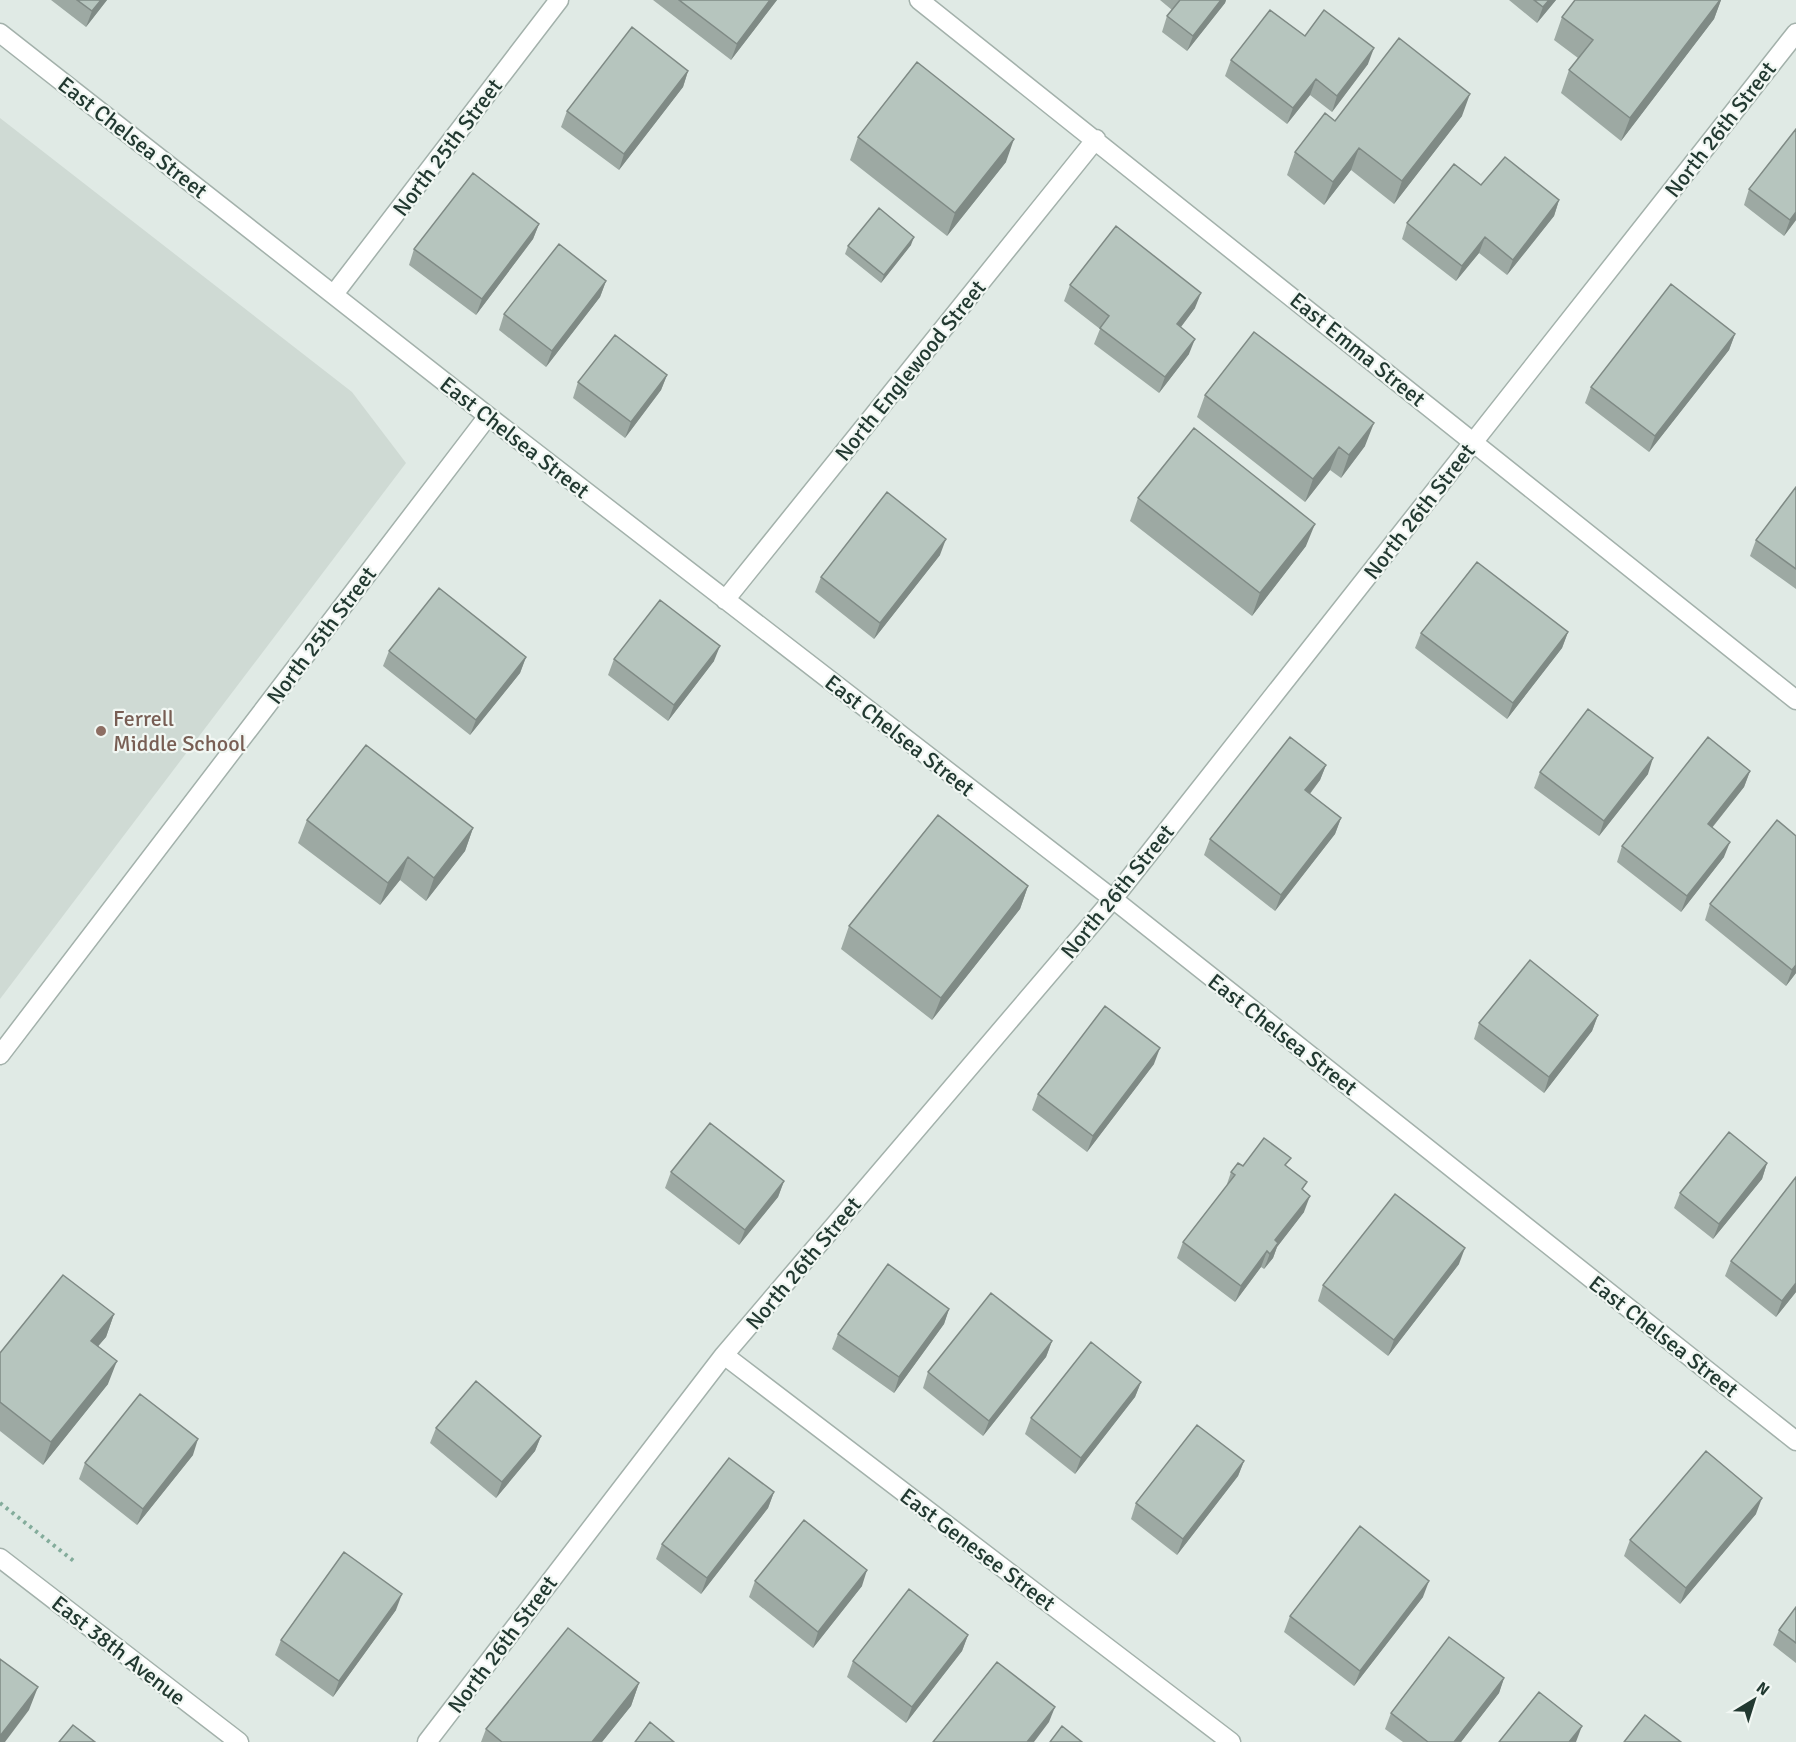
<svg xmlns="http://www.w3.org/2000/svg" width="1796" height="1742" viewBox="0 0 1796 1742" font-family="Signika,sans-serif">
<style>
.built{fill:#cfdad4}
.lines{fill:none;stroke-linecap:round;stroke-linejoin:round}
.minor-casing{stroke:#a3b1ab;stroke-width:21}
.path{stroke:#83ac9b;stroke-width:4;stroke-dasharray:3 4.5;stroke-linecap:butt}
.minor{stroke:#fff;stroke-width:18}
.wall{fill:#9da9a3}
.shaded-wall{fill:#7f8a85}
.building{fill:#b6c5be;stroke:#7f8a85;stroke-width:1.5}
.education-dot{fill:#8d6e63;stroke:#f1f7f3;stroke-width:2}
.labels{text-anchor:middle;stroke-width:4.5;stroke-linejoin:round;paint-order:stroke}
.street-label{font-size:22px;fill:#223931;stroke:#f1f7f3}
.education-label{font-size:22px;fill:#785e54;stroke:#f1f7f3;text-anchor:start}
</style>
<rect width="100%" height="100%" fill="#e0eae5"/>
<path class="built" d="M 0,118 L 352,392 L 406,463 L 0,999 Z"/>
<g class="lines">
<defs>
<path id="minor" d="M 919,0 L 1796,700
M 0,33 L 488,416 L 1113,899 L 1796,1441
M 334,294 L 559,0
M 725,600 L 1096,139
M 0,1055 L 488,416
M 724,1355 L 1231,1742
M 0,1558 L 239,1742
M 427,1742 L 724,1355 L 1113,899 L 1796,33"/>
</defs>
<use href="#minor" class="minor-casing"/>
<path class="path" d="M 0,1503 L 75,1562"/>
<use href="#minor" class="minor"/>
</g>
<path class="wall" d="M 51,0 L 107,0 L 86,27 Z
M 653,0 L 777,0 L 731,60 Z
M 1160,0 L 1226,0 L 1225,3 L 1187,51 L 1162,32 L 1167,16 L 1172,10 Z
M 1509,0 L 1556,0 L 1537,23 Z
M 1575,0 L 1721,0 L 1714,19 L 1621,141 L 1561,93 L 1569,70 L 1578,58 L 1554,40 L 1562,17 Z
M 1305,36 L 1368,64 L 1332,112 L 1310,95 L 1287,124 L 1225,76 L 1231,60 Z
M 688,71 L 683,87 L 619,170 L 561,127 L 567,111 Z
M 1462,116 L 1394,204 L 1351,170 L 1324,205 L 1287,175 L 1295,152 L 1335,121 Z
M 858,137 L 1006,162 L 947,236 L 850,160 Z
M 1481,185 L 1559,200 L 1554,216 L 1507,275 L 1479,253 L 1456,281 L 1402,239 L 1407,223 Z
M 1749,189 L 1796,220 L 1784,236 L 1744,205 Z
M 539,224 L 533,239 L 476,315 L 409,265 L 414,249 Z
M 911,245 L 881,283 L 845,254 L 848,246 Z
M 606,281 L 600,297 L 546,367 L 499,330 L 504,314 Z
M 1070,285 L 1195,308 L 1181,327 L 1189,354 L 1159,393 L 1094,344 L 1100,329 L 1064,301 Z
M 1735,334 L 1729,350 L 1649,452 L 1585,403 L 1591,387 Z
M 667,375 L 661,390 L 625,438 L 573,398 L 578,382 Z
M 1205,395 L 1365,446 L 1341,478 L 1330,470 L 1305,502 L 1197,417 Z
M 1796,487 L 1796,589 L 1750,556 L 1756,540 Z
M 1138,498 L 1306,546 L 1252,616 L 1130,521 Z
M 940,555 L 874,639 L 815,592 L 821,577 Z
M 1568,632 L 1562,648 L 1507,719 L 1415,648 L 1421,633 Z
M 389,651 L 526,657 L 520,673 L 470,735 L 383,666 Z
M 614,659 L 714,661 L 668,721 L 608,675 Z
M 1326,765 L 1320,780 L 1310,794 L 1341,818 L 1335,834 L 1275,911 L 1204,855 L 1210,839 Z
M 1750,771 L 1744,787 L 1712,828 L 1724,857 L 1681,912 L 1617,862 L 1622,846 Z
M 1540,772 L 1648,774 L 1599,836 L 1534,788 Z
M 307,820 L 473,828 L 465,851 L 426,901 L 400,880 L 380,905 L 298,843 Z
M 1028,886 L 1020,909 L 932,1020 L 841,949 L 849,926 Z
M 1710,904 L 1796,973 L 1786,986 L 1705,920 Z
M 1598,1015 L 1592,1031 L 1544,1093 L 1474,1039 L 1479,1023 Z
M 1154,1064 L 1087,1152 L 1032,1110 L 1038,1094 Z
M 1767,1163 L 1762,1179 L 1713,1239 L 1674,1208 L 1680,1193 Z
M 1243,1166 L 1288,1167 L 1304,1191 L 1304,1212 L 1277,1247 L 1273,1258 L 1264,1269 L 1261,1267 L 1235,1302 L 1177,1258 L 1183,1242 L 1226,1187 L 1231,1172 Z
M 671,1172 L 784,1181 L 778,1197 L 739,1245 L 665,1188 Z
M 1731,1261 L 1796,1292 L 1776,1317 L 1725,1276 Z
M 1459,1264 L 1388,1356 L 1318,1301 L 1323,1285 Z
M 949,1309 L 944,1324 L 894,1393 L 832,1349 L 838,1334 Z
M 114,1314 L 106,1337 L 98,1346 L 108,1384 L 43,1465 L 0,1431 L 0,1353 Z
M 1052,1341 L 1046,1357 L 983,1436 L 923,1388 L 928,1372 Z
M 1141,1382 L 1135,1397 L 1075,1474 L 1025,1434 L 1031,1418 Z
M 436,1428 L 541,1436 L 535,1451 L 496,1498 L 430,1443 Z
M 193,1455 L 137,1525 L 79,1479 L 85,1463 Z
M 1244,1461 L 1238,1476 L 1177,1555 L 1131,1519 L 1136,1503 Z
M 774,1492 L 768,1508 L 701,1594 L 656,1559 L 662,1544 Z
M 1756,1514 L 1680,1604 L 1624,1556 L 1630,1540 Z
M 755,1581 L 862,1586 L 813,1648 L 749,1597 Z
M 1423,1597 L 1354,1686 L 1284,1632 L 1290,1616 Z
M 1796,1607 L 1796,1663 L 1773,1645 L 1779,1630 Z
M 396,1610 L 333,1697 L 275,1655 L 281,1640 Z
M 968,1635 L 962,1651 L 906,1723 L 847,1677 L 853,1661 Z
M 1504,1678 L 1499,1693 L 1461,1742 L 1403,1742 L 1385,1729 L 1391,1713 Z
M 639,1683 L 631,1706 L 602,1742 L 481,1742 L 486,1729 Z"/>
<path class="shaded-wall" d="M 101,0 L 107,0 L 86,27 L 92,11 Z
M 770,0 L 777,0 L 731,60 L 737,44 Z
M 1221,0 L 1226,0 L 1225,3 L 1187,51 L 1193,36 Z
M 1549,0 L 1556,0 L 1537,23 L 1543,7 Z
M 1720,0 L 1721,0 L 1714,19 L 1621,141 L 1630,118 Z
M 1374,48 L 1368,64 L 1332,112 L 1337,96 Z
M 688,71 L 683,87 L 619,170 L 624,154 Z
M 1316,79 L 1310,95 L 1287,124 L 1293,108 Z
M 1470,94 L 1462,116 L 1394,204 L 1402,181 Z
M 1014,139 L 1006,162 L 947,236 L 955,213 Z
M 1359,148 L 1351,170 L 1324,205 L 1333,182 Z
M 1559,200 L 1554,216 L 1507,275 L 1513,260 Z
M 1796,212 L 1796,220 L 1784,236 L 1790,220 Z
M 539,224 L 533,239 L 476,315 L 482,299 Z
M 914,237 L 911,245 L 881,283 L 884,275 Z
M 1485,237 L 1479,253 L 1456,281 L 1462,266 Z
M 606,281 L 600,297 L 546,367 L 552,351 Z
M 1201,293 L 1195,308 L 1171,340 L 1177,324 Z
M 1735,334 L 1729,350 L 1649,452 L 1655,436 Z
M 1195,339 L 1189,354 L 1159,393 L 1165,377 Z
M 667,375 L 661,390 L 625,438 L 631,422 Z
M 1374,423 L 1365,446 L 1341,478 L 1349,455 Z
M 1339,447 L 1330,470 L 1305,502 L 1313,479 Z
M 1315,524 L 1306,546 L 1252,616 L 1260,593 Z
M 946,539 L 940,555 L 874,639 L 880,623 Z
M 1568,632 L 1562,648 L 1507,719 L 1513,703 Z
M 720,646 L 714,661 L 668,721 L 674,705 Z
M 526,657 L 520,673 L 470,735 L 476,720 Z
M 1653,758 L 1648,774 L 1599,836 L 1604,821 Z
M 1326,765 L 1320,780 L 1300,806 L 1305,790 Z
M 1750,771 L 1744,787 L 1702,840 L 1708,824 Z
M 1341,818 L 1335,834 L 1275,911 L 1281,895 Z
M 473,828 L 465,851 L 426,901 L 434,878 Z
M 1730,842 L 1724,857 L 1681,912 L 1687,896 Z
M 408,857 L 400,880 L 380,905 L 388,883 Z
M 1028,886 L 1020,909 L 932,1020 L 941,998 Z
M 1796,965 L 1796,973 L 1786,986 L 1792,970 Z
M 1598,1015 L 1592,1031 L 1544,1093 L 1549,1077 Z
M 1160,1048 L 1154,1064 L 1087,1152 L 1093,1136 Z
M 1767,1163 L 1762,1179 L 1713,1239 L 1719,1224 Z
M 784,1181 L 778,1197 L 739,1245 L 745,1230 Z
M 1310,1196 L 1304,1212 L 1277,1247 L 1273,1258 L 1264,1269 L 1275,1240 Z
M 1465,1248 L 1459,1264 L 1388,1356 L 1394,1340 Z
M 1267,1251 L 1261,1267 L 1235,1302 L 1241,1286 Z
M 1796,1283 L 1796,1292 L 1776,1317 L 1782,1301 Z
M 949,1309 L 944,1324 L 894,1393 L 899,1377 Z
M 114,1314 L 106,1337 L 83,1364 L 91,1341 Z
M 1052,1341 L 1046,1357 L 983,1436 L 989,1421 Z
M 117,1361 L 108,1384 L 43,1465 L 51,1442 Z
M 1141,1382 L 1135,1397 L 1075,1474 L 1081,1458 Z
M 541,1436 L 535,1451 L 496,1498 L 502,1482 Z
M 198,1439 L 193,1455 L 137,1525 L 143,1509 Z
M 1244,1461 L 1238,1476 L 1177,1555 L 1183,1539 Z
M 774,1492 L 768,1508 L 701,1594 L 707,1578 Z
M 1762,1498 L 1756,1514 L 1680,1604 L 1686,1588 Z
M 867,1570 L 862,1586 L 813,1648 L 818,1632 Z
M 1429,1581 L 1423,1597 L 1354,1686 L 1360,1671 Z
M 402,1594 L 396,1610 L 333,1697 L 339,1681 Z
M 968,1635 L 962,1651 L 906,1723 L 912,1707 Z
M 1504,1678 L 1499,1693 L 1461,1742 L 1454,1742 Z
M 639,1683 L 631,1706 L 602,1742 L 592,1742 Z
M 38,1687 L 29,1710 L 5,1742 L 0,1742 L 0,1736 Z
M 1055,1707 L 1049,1722 L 1034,1742 L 1027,1742 Z
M 1582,1726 L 1576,1742 L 1569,1742 Z"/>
<path class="building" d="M 77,0 L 101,0 L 92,11 Z
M 679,0 L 770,0 L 737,44 Z
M 1180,0 L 1221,0 L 1193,36 L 1167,16 Z
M 1534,0 L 1549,0 L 1543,7 Z
M 1575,0 L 1720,0 L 1630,118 L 1569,70 L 1593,40 L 1562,17 Z
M 1270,10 L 1305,36 L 1324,10 L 1374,48 L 1337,96 L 1316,79 L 1293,108 L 1231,60 Z
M 632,27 L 688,71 L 624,154 L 567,111 Z
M 1399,38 L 1470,94 L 1402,181 L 1359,148 L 1333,182 L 1295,152 L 1325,113 L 1335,121 Z
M 917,62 L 1014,139 L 955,213 L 858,137 Z
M 1796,129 L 1796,212 L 1790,220 L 1749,189 Z
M 1505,157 L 1559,200 L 1513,260 L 1485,237 L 1462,266 L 1407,223 L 1454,164 L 1481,185 Z
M 473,173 L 539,224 L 482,299 L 414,249 Z
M 879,208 L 914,237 L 884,275 L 848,246 Z
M 1116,226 L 1201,293 L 1177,324 L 1195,339 L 1165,377 L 1100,328 L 1109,316 L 1070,285 Z
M 559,244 L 606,281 L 552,351 L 504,314 Z
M 1671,284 L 1735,334 L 1655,436 L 1591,387 Z
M 1254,332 L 1374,423 L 1349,455 L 1339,447 L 1313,479 L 1205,395 Z
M 615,335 L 667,375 L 631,422 L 578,382 Z
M 1194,428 L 1315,524 L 1260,593 L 1138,498 Z
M 1796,487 L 1796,569 L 1756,540 Z
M 887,492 L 946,539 L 880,623 L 821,577 Z
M 1477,562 L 1568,632 L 1513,703 L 1421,633 Z
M 439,588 L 526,657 L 476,720 L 389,651 Z
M 660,600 L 720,646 L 674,705 L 614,659 Z
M 1588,709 L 1653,758 L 1604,821 L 1540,772 Z
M 1290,737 L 1326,765 L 1305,790 L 1341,818 L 1281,895 L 1210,839 Z
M 1708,737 L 1750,771 L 1708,824 L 1730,842 L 1687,896 L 1622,846 Z
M 366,745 L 473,828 L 434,878 L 408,857 L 388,883 L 307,820 Z
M 938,815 L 1028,886 L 941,998 L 849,926 Z
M 1777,820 L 1796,836 L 1796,965 L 1792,970 L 1710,904 Z
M 1530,960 L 1598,1015 L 1549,1077 L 1479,1023 Z
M 1105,1006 L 1160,1048 L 1093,1136 L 1038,1094 Z
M 710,1123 L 784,1181 L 745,1230 L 671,1172 Z
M 1729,1132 L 1767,1163 L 1719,1224 L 1680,1193 Z
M 1264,1138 L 1291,1158 L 1285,1165 L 1307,1182 L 1302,1189 L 1310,1196 L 1275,1240 L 1278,1243 L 1270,1254 L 1267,1251 L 1241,1286 L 1183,1242 L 1235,1175 L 1231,1172 L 1238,1163 L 1243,1166 Z
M 1796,1177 L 1796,1283 L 1782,1301 L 1731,1261 Z
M 1395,1194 L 1465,1248 L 1394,1340 L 1323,1285 Z
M 888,1264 L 949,1309 L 899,1377 L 838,1334 Z
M 63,1275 L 114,1314 L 91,1341 L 117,1361 L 51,1442 L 0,1402 L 0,1353 Z
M 991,1293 L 1052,1341 L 989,1421 L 928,1372 Z
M 1091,1342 L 1141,1382 L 1081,1458 L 1031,1418 Z
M 476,1381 L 541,1436 L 502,1482 L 436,1428 Z
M 140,1394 L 198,1439 L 143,1509 L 85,1463 Z
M 1197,1425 L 1244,1461 L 1183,1539 L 1136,1503 Z
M 1706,1451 L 1762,1498 L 1686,1588 L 1630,1540 Z
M 729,1458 L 774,1492 L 707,1578 L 662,1544 Z
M 804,1520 L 867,1570 L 818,1632 L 755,1581 Z
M 1360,1526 L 1429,1581 L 1360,1671 L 1290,1616 Z
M 344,1552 L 402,1594 L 339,1681 L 281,1640 Z
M 909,1589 L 968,1635 L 912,1707 L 853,1661 Z
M 1796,1607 L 1796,1643 L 1779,1630 Z
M 568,1628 L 639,1683 L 592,1742 L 502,1742 L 486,1729 Z
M 1449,1637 L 1504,1678 L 1454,1742 L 1428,1742 L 1391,1713 Z
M 0,1659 L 38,1687 L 0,1736 Z
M 997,1662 L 1055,1707 L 1027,1742 L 933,1742 Z
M 1539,1692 L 1582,1726 L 1569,1742 L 1499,1742 Z
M 1645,1715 L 1681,1742 L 1624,1742 Z
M 650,1722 L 674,1742 L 635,1742 Z
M 73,1725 L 95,1742 L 59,1742 Z
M 1062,1726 L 1082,1742 L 1050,1742 Z"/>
<circle class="education-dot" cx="101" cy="731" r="6"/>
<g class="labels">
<g class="street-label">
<text transform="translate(1720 129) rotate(-52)" y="8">North 26th Street</text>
<text transform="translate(133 137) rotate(38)" y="8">East Chelsea Street</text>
<text transform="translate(447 147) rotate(-53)" y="8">North 25th Street</text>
<text transform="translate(1358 349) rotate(39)" y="8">East Emma Street</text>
<text transform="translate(910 370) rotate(-51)" y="8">North Englewood Street</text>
<text transform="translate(515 437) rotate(38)" y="8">East Chelsea Street</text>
<text transform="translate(1419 511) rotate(-52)" y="8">North 26th Street</text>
<text transform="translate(321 635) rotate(-53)" y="8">North 25th Street</text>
<text transform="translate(900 735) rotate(38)" y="8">East Chelsea Street</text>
<text transform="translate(1117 891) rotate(-51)" y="8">North 26th Street</text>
<text transform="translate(1283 1034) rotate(38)" y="8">East Chelsea Street</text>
<text transform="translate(803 1263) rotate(-50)" y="8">North 26th Street</text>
<text transform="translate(1664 1336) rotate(38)" y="8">East Chelsea Street</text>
<text transform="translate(978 1549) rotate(37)" y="8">East Genesee Street</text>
<text transform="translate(502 1644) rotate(-53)" y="8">North 26th Street</text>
<text transform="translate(119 1650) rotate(38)" y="8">East 38th Avenue</text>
</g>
<g class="education-label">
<text x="113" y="726">Ferrell<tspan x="113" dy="25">Middle School</tspan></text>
</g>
</g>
<g transform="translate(1754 1700) rotate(38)" stroke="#f1f7f3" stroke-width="4.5" paint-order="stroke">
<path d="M0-4.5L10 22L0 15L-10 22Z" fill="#223931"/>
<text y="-9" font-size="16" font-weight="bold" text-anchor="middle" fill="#223931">N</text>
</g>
</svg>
